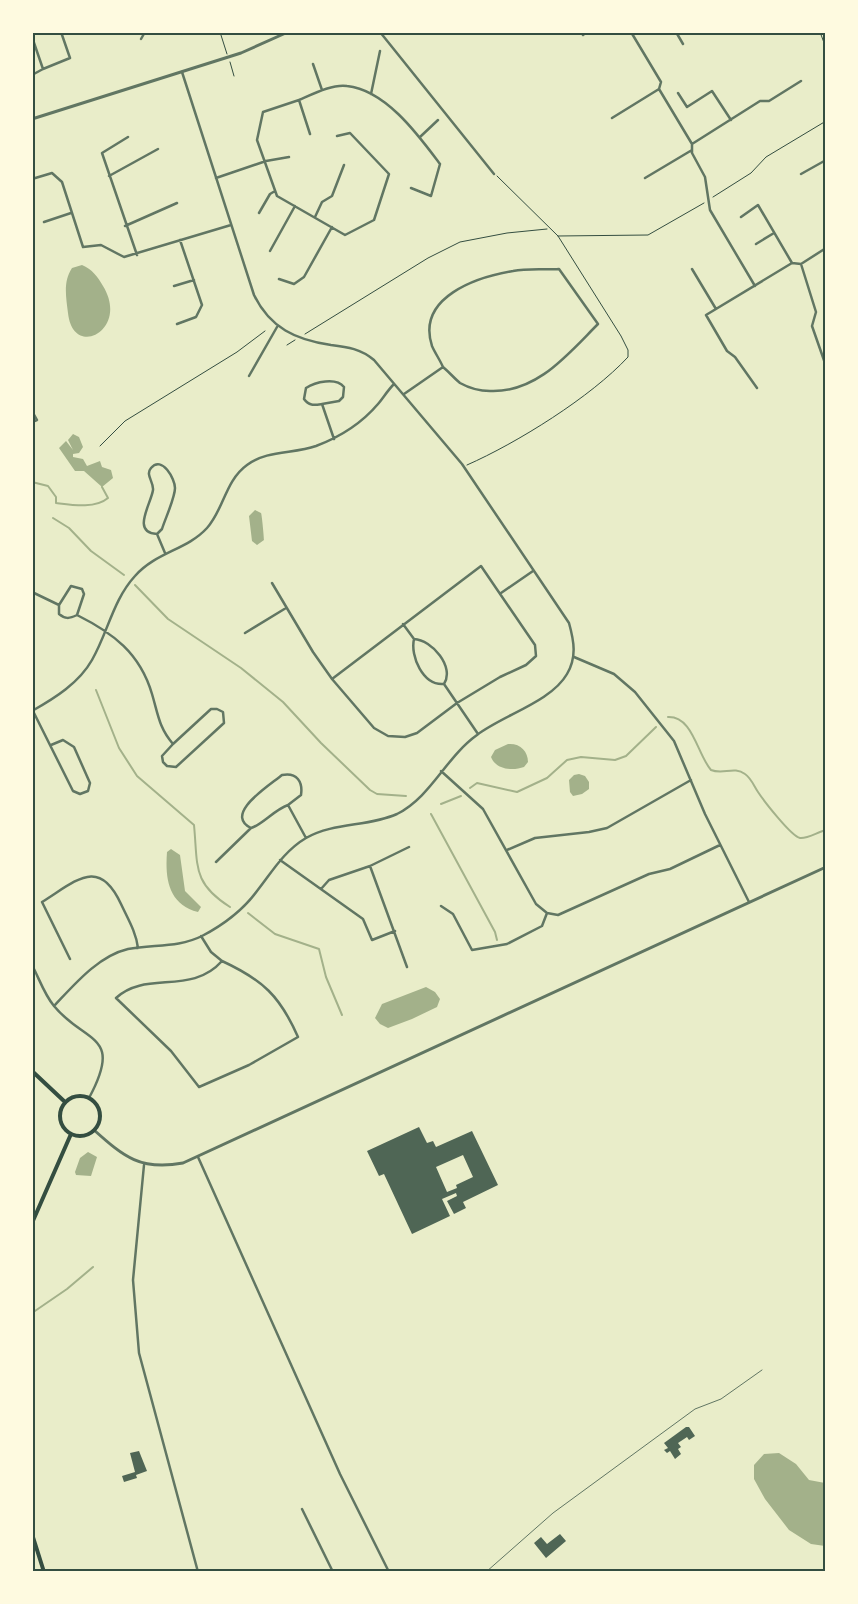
<svg xmlns="http://www.w3.org/2000/svg" width="858" height="1604" viewBox="0 0 858 1604" font-family="Bitter,serif">
<style>
.water{fill:#a3b18a}
.lines{fill:none;stroke-linecap:round;stroke-linejoin:round}
.stream{stroke:#a3b18a;stroke-width:2}
.building{fill:#4f6655;fill-rule:evenodd}
.path{stroke:#344e41;stroke-width:1}
.service{stroke:#617663;stroke-width:1}
.minor{stroke:#617663;stroke-width:2.5}
.tertiary{stroke:#617663;stroke-width:3}
.secondary{stroke:#344e41;stroke-width:4}
.neatline{fill:none;stroke:#344e41;stroke-width:2}
</style>
<rect width="100%" height="100%" fill="#e9edc9"/>
<path class="water" d="M 82,265 C 92,269 98,277 103,286 C 130,330 73,360 68,313 C 66,296 63,282 72,268 Z
M 73,434 L 79,437 L 83,447 L 79,453 L 73,454 L 73,457 L 83,459 L 87,466 L 100,461 L 102,467 L 111,470 L 113,478 L 102,487 L 84,471 L 75,471 L 59,448 L 66,441 L 73,450 L 68,440 Z
M 255,510 L 261,513 C 262,515 264,537 264,540 L 257,545 L 252,541 L 249,516 Z
M 508,744 C 520,743 528,751 528,762 L 524,767 C 513,771 496,770 491,757 L 495,750 Z
M 579,774 L 585,776 L 589,782 L 589,789 L 582,794 L 573,796 L 570,792 L 569,780 L 574,775 Z
M 171,849 L 180,855 L 185,891 L 201,907 L 198,912 C 168,904 165,878 167,852 Z
M 426,987 L 435,992 L 440,999 L 437,1007 L 412,1019 L 388,1028 L 380,1024 L 375,1018 L 382,1004 Z
M 88,1152 L 97,1157 L 91,1176 L 76,1175 L 75,1172 L 80,1158 Z
M 779,1453 L 796,1464 L 809,1480 L 825,1483 L 825,1546 L 811,1544 L 789,1530 L 765,1499 L 754,1479 L 754,1465 L 764,1454 Z"/>
<g class="lines">
<path class="stream" d="M 32,482 L 48,486 L 56,497 L 56,503 C 72,505 95,509 108,498 L 102,487
M 53,518 L 69,528 L 91,551 L 124,575
M 135,585 L 168,619 L 241,668 L 283,702 L 321,743 L 370,790 L 377,794 L 406,796
M 96,690 L 119,748 L 137,776 L 194,825 C 198,866 192,883 230,907
M 668,717 C 693,716 697,754 711,770 C 723,775 734,766 745,774 C 751,778 754,786 758,792 C 764,801 791,836 800,838 C 807,839 818,832 826,830
M 470,788 L 477,783 L 517,792 L 547,778 L 567,760 L 581,757 L 615,760 L 626,756 L 656,727
M 441,804 L 461,796
M 431,814 L 495,932 L 497,940
M 248,913 L 275,934 L 319,949 L 326,977 L 342,1015
M 32,1313 L 67,1289 L 93,1267"/>
</g>
<path class="building" d="M 419,1127 L 427,1143 L 433,1141 L 436,1147 L 472,1131 L 498,1185 L 463,1202 L 466,1208 L 454,1214 L 447,1201 L 457,1196 L 456,1193 L 442,1199 L 450,1216 L 412,1234 L 384,1174 L 379,1176 L 367,1151 ZM 463,1155 L 473,1177 L 456,1185 L 457,1188 L 447,1192 L 436,1167 Z
M 686,1427 L 689,1427 L 695,1436 L 689,1440 L 687,1437 L 678,1443 L 681,1447 L 678,1449 L 681,1454 L 675,1459 L 670,1451 L 667,1453 L 664,1450 L 668,1448 L 664,1443 Z
M 139,1451 L 147,1471 L 136,1475 L 137,1478 L 124,1482 L 122,1476 L 135,1472 L 130,1453 Z
M 560,1534 L 566,1541 L 546,1558 L 534,1543 L 541,1537 L 547,1544 Z"/>
<g class="lines">
<path class="path" d="M 220,32 L 227,54
M 820,32 L 826,48
M 230,62 L 234,76
M 713,197 L 751,173 L 766,157 L 826,121
M 558,236 L 648,235 L 704,203
M 305,334 L 428,258 L 460,242 L 507,233 L 547,229
M 287,345 L 295,340
M 100,446 L 125,421 L 237,352 L 265,331
M 467,465 C 517,443 591,397 628,357 L 628,350 L 621,336 L 558,236 L 497,176"/>
<path class="service" d="M 486,1572 L 553,1513 L 639,1450 L 695,1409 L 721,1399 L 762,1370"/>
<path class="minor" d="M 380,32 L 494,174
M 631,32 L 661,82 L 659,89 L 692,144 L 692,153 L 705,177 L 710,210 L 755,286
M 676,32 L 683,44
M 583,35 L 586,32
M 32,37 L 43,69 L 70,58 L 61,32
M 141,39 L 145,32
M 313,64 L 322,90
M 32,75 L 43,69
M 678,93 L 687,107 L 712,91 L 731,120
M 371,94 L 380,51
M 299,100 C 313,94 332,84 347,86 C 386,90 419,136 440,164 L 431,196 L 411,188
M 612,118 L 659,89
M 310,134 L 299,100 L 263,112 L 257,140 L 277,196 L 345,235 L 374,220 L 389,174 L 350,133 L 337,136
M 128,137 L 102,153 L 137,255
M 420,137 L 438,120
M 692,144 L 760,101 L 769,101 L 801,81
M 801,174 L 826,160
M 109,176 L 158,149
M 216,178 L 266,161 L 289,157
M 645,178 L 692,150
M 32,179 L 52,173 L 62,182 L 83,247 L 101,245 L 124,257 L 231,225
M 259,213 L 270,194 L 275,191
M 315,217 L 322,202 L 332,196 L 344,165
M 741,217 L 758,205 L 792,263
M 44,222 L 71,213
M 125,226 L 177,203
M 756,244 L 774,233
M 270,251 L 295,206
M 801,264 L 816,312 L 812,326 L 826,366
M 692,269 L 716,309
M 279,279 L 294,284 L 304,277 L 332,227
M 174,286 L 194,280
M 177,324 L 196,317 L 202,305 L 180,240
M 249,376 L 277,327
M 757,388 L 735,357 L 727,351 L 706,315 L 792,263 L 801,264 L 826,248
M 404,394 L 443,367 C 449,372 454,378 460,383 C 469,388 480,391 490,391 C 537,393 568,354 598,324 L 559,269 C 544,270 528,268 513,271 C 477,277 416,297 432,346 C 435,353 440,360 443,367
M 322,404 C 314,405 309,406 304,399 L 306,388 C 315,382 336,377 344,387 L 343,397 L 339,401 L 322,404 L 334,439
M 32,411 L 37,420 L 32,422
M 157,534 L 162,529 C 165,519 175,498 175,488 C 175,479 162,455 151,468 C 145,475 154,482 153,490 C 151,504 131,533 157,534 L 165,553
M 272,583 L 313,652 L 332,679 L 481,566 L 535,645 L 536,656 L 526,665 L 500,677 L 457,703 L 417,733 L 405,737 L 388,736 L 374,728 L 332,679
M 32,592 L 59,605
M 501,593 L 533,571
M 77,615 C 69,619 65,619 59,614 L 59,605 L 71,586 L 82,589 L 84,594 L 77,615 C 113,633 140,653 152,694 C 158,714 159,728 173,744 L 162,756 L 163,762 L 167,766 L 176,767 L 224,723 L 223,712 L 217,709 L 211,709 L 173,744
M 403,624 L 414,639 C 410,656 423,686 444,684 C 455,667 432,640 414,639
M 245,633 L 286,608
M 574,657 L 614,674 L 635,692 L 674,741 L 705,814 L 749,902
M 444,684 L 478,734
M 32,711 C 55,698 79,683 92,660 C 108,632 113,600 135,576 C 156,552 187,550 207,528 C 224,509 225,481 247,465 C 267,450 293,454 316,446 C 340,437 361,424 378,404 C 383,398 388,390 394,384
M 33,711 L 73,791 L 80,794 L 88,791 L 90,783 L 74,747 L 63,740 L 51,745
M 441,771 L 483,809 L 536,904 L 547,913 L 558,915 L 649,874 L 670,869 L 720,845
M 288,805 L 301,795 C 303,782 297,772 282,775 C 269,786 223,814 251,828 C 262,825 274,810 288,805 L 306,838
M 507,850 L 535,838 L 589,832 L 607,828 L 691,780
M 280,860 L 363,919 L 372,940 L 395,931
M 216,862 L 251,828
M 370,866 L 407,967
M 321,889 L 329,880 L 370,866 L 409,847
M 441,906 L 453,914 L 472,950 L 507,944 L 542,926 L 547,913
M 201,936 L 211,952 L 222,961 C 191,996 146,970 116,998 L 171,1051 L 199,1087 L 249,1065 L 298,1037 C 280,996 263,980 222,961
M 70,959 L 42,902 C 76,881 99,856 121,904 C 128,919 136,932 138,948
M 32,965 C 39,978 44,994 54,1006 C 85,1044 124,1033 89,1098
M 54,1006 C 74,985 98,956 128,949 C 153,944 178,948 202,936 C 223,925 243,910 257,891 C 272,872 284,851 306,838 C 334,822 368,827 397,814 C 431,797 446,757 477,735 C 503,715 551,702 567,674 C 577,657 574,641 569,623 L 462,464 L 374,360 C 361,349 348,347 331,345 C 296,340 270,328 254,295 L 182,72
M 198,1157 L 340,1474 L 389,1572
M 144,1165 L 133,1280 L 139,1353 L 198,1572
M 302,1509 L 333,1572"/>
<path class="tertiary" d="M 32,119 L 241,53 L 288,32
M 94,1130 C 124,1157 141,1171 183,1163 L 826,867"/>
<path class="secondary" d="M 32,1071 L 65,1102
M60 1116a20 20 0 1 1 40 0a20 20 0 1 1-40 0Z
M 32,1223 L 71,1134
M 32,1534 L 44,1572"/>
</g>
<rect width="858" height="1604" fill="none" stroke="#fefae0" stroke-width="68"/>
<rect x="34" y="34" width="790" height="1536" class="neatline"/>
</svg>
